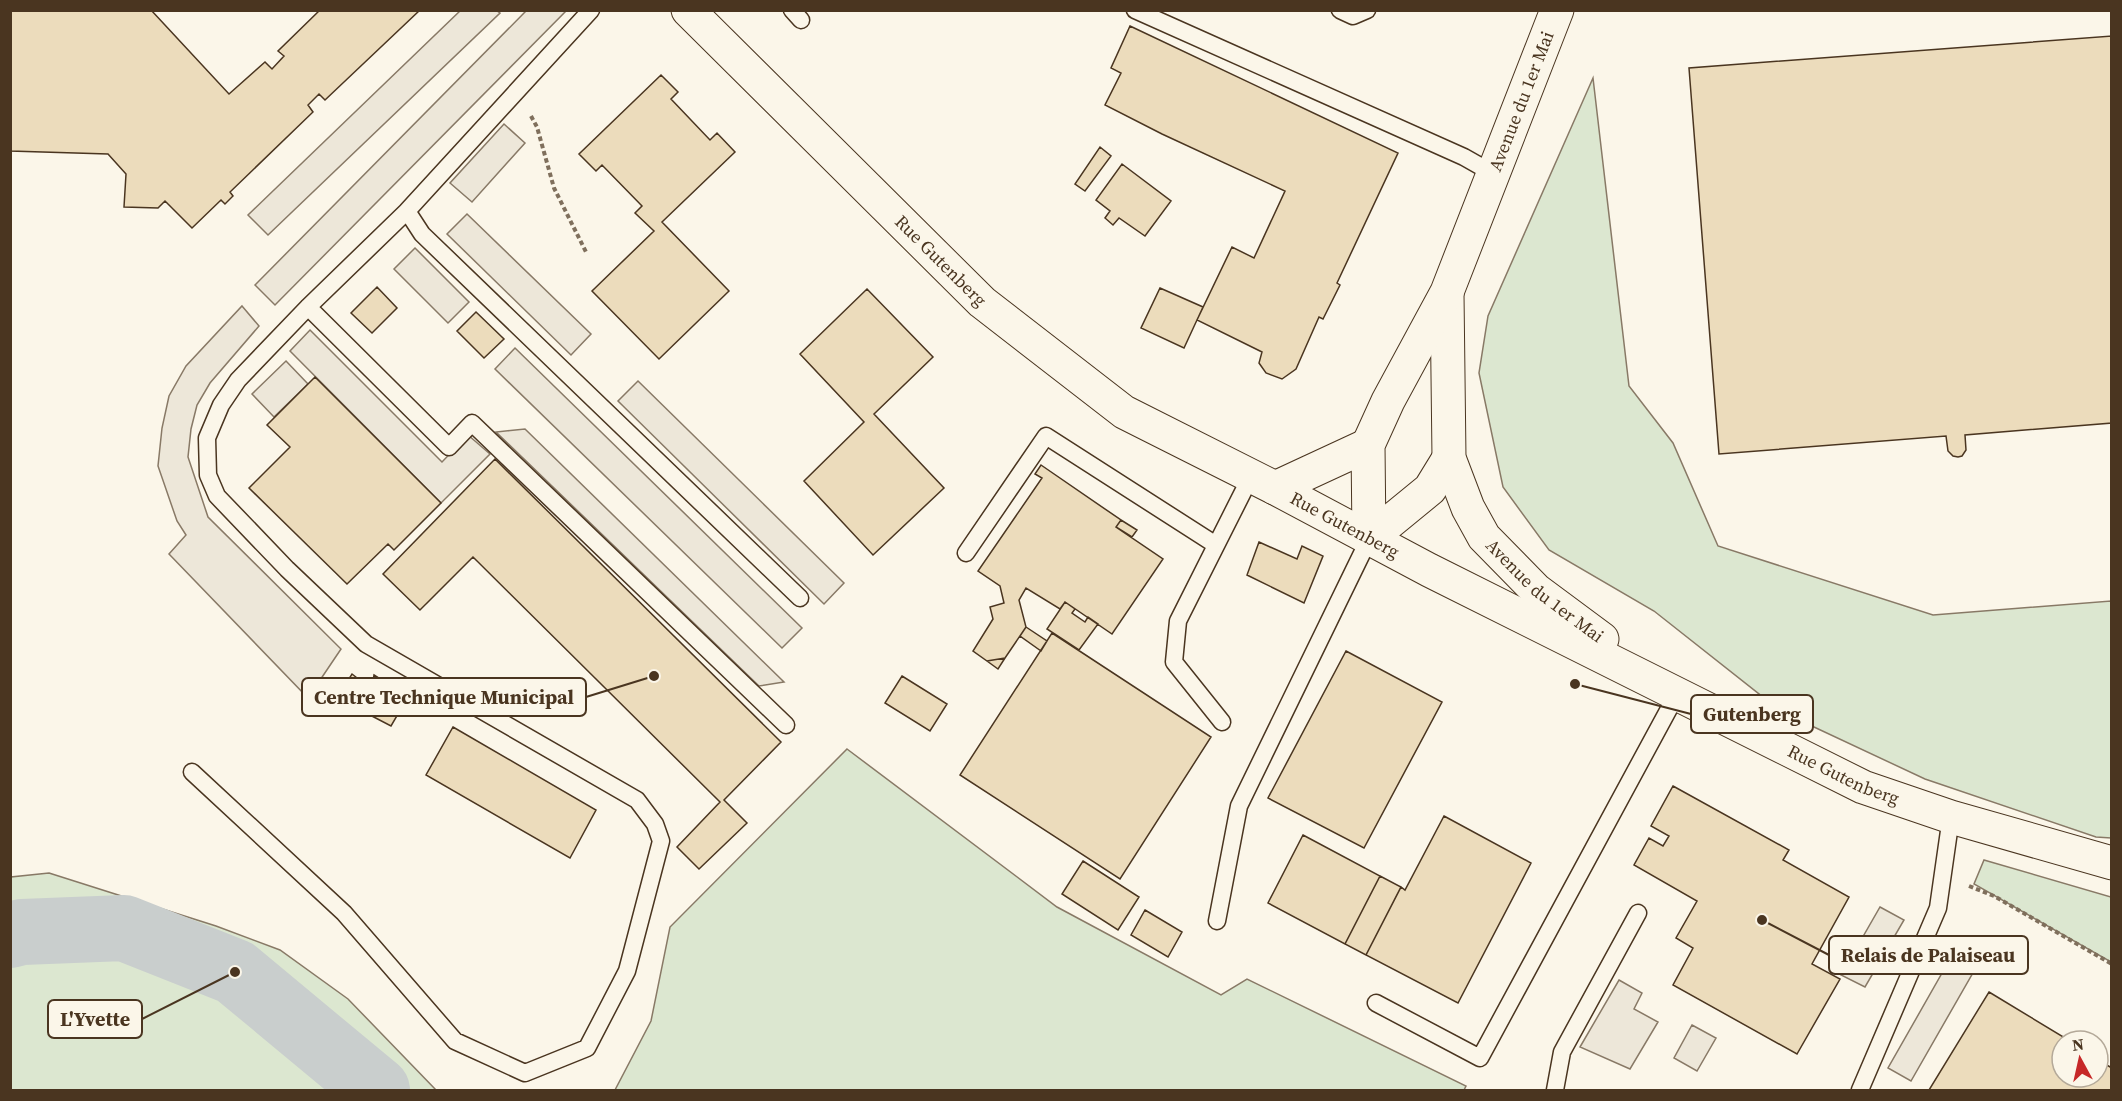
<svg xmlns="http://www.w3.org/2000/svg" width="2122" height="1101" viewBox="0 0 2122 1101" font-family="'Source Serif 4',serif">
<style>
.green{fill:#dce7d0;stroke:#887966;stroke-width:1.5}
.parking{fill:#ede7d9;stroke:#887966;stroke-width:1.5}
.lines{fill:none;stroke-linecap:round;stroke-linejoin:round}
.river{stroke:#c9cecd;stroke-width:66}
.building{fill:#ecdcbc;stroke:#4a3520;stroke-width:1.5}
.service-casing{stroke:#4a3520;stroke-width:19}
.tertiary-casing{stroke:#4a3520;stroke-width:35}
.path{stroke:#7f6f5c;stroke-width:4;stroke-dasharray:4.5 3;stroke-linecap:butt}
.service{stroke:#fbf6e9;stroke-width:16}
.tertiary{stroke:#fbf6e9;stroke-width:33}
.labels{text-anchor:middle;stroke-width:4.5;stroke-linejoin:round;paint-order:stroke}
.street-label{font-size:18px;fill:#4a3520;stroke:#fbf6e9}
.leader{fill:none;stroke:#4a3520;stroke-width:2}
.callout-dot{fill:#4a3520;stroke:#fbf6e9;stroke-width:2}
.callout{fill:#fbf6e9;stroke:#4a3520;stroke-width:2}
.callout-label{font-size:20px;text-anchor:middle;font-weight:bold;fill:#4a3520}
</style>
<rect width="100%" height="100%" fill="#fbf6e9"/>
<path class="green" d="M 1593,78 L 1629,386 L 1673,443 L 1718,546 L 1933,615 L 2111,601 L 2111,838 L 2096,837 L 1925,779 L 1782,712 L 1654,611 L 1549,550 L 1503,487 L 1479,373 L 1488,316 Z
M 847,749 L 1057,907 L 1221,995 L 1247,979 L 1466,1086 L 1464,1090 L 615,1090 L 651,1021 L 670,927 Z
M 1984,860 L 2111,897 L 2111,962 L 1974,884 Z
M 49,873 L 216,926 L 280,950 L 348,999 L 436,1090 L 11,1090 L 11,877 Z"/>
<path class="parking" d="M 461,10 L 497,11 L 500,13 L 268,235 L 248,215 Z
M 526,11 L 566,11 L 275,305 L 255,285 Z
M 504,124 L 525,143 L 472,202 L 450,183 Z
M 467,214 L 591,334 L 571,355 L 447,234 Z
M 415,248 L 469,302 L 448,323 L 394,269 Z
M 242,306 L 259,326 L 210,383 L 197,405 L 191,429 L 188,457 L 208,517 L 341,649 L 308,698 L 169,554 L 186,535 L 177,521 L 158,466 L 162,428 L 169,396 L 186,366 Z
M 310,330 L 442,462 L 468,435 L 490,454 L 441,503 L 290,351 Z
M 515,348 L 802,628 L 782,648 L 495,369 Z
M 286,361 L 308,384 L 274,417 L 252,394 Z
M 638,381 L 844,583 L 824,604 L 618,401 Z
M 525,429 L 784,682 L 759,686 L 496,432 Z
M 1880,907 L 1904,920 L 1865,987 L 1841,975 Z
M 1958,945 L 1982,957 L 1911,1081 L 1888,1068 Z
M 1619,980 L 1642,993 L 1634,1009 L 1658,1022 L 1630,1069 L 1580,1047 Z
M 1692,1025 L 1716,1038 L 1697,1071 L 1674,1058 Z"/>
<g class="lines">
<path class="river" d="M 10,935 L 22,932 L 124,928 L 235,972 L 377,1090"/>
</g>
<path class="building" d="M 10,10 L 151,10 L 229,94 L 265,62 L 272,69 L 284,56 L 278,51 L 320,10 L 420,10 L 325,100 L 319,94 L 308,105 L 313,112 L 230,192 L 233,196 L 225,204 L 221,200 L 192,228 L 165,201 L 158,208 L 124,207 L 126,174 L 108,154 L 10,151 Z
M 1130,26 L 1398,153 L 1337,283 L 1340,285 L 1323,319 L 1319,317 L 1296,369 L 1282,379 L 1266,373 L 1259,363 L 1262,352 L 1197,320 L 1232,247 L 1254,258 L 1285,191 L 1162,134 L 1105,105 L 1121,73 L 1111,68 Z
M 2112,36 L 2112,423 L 1965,435 L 1966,450 L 1962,456 L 1958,457 L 1953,456 L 1948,451 L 1946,436 L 1719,454 L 1689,68 Z
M 661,75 L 678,92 L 671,99 L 710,140 L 717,133 L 735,152 L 662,222 L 729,291 L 659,359 L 592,291 L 654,231 L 635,213 L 642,206 L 602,165 L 596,171 L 579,154 Z
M 1100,147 L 1111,156 L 1085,191 L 1075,184 Z
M 1122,164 L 1171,201 L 1145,236 L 1119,218 L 1113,225 L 1105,218 L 1110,211 L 1096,200 Z
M 377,287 L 397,308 L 372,333 L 351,313 Z
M 1160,288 L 1203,307 L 1184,348 L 1141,328 Z
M 867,289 L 933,357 L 874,414 L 944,488 L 873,555 L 804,481 L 864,422 L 800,354 Z
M 476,312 L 504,339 L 484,358 L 457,331 Z
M 315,377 L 441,503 L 394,550 L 388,544 L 347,584 L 249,488 L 290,447 L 267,425 Z
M 495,459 L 781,742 L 724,800 L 747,823 L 699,869 L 677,847 L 720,802 L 473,557 L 420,610 L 383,574 Z
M 1041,465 L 1121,520 L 1116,527 L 1163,559 L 1112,634 L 1065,602 L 1060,609 L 1026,588 L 1019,600 L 1026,627 L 1005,658 L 987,661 L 973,651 L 993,619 L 990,607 L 1004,603 L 1000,586 L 978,571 L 1042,478 L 1035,474 Z
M 1121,520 L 1137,530 L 1132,537 L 1116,527 Z
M 1259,542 L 1297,559 L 1302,546 L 1323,556 L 1304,603 L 1247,575 Z
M 1065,602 L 1075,609 L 1072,613 L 1085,622 L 1088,617 L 1098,624 L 1079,650 L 1047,629 Z
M 1026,627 L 1047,641 L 1041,651 L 1020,636 Z
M 1052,633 L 1211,737 L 1120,879 L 960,775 Z
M 1346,651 L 1442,702 L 1364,848 L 1268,798 Z
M 1005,658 L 998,669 L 987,661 Z
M 352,674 L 366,685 L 350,709 L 336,699 Z
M 374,675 L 408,697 L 391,726 L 368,714 Z
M 902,676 L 947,704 L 930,731 L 885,703 Z
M 453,727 L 596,810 L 570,858 L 426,775 Z
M 1673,786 L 1789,850 L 1783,860 L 1849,897 L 1812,964 L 1840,979 L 1797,1054 L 1673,985 L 1693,948 L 1676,938 L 1697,901 L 1634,865 L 1649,838 L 1663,846 L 1669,836 L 1651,826 Z
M 1444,816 L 1531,863 L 1458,1003 L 1366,955 L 1401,887 L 1405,890 Z
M 1303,835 L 1380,876 L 1345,944 L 1268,903 Z
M 1083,861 L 1139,897 L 1118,930 L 1062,894 Z
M 1380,876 L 1401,887 L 1366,955 L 1345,944 Z
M 1145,910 L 1182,932 L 1168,957 L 1131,935 Z
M 1989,992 L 2070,1041 L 2062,1041 L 2062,1077 L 2098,1077 L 2098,1060 L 2112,1068 L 2112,1090 L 1929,1090 Z"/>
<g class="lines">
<defs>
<path id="service" d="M 591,10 L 407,211 L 422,234 L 800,598
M 792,10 L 801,20
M 1135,10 L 1464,157 L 1494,174
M 1340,10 L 1353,16 L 1367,10
M 308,307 L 449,447 L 472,423 L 786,725
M 966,553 L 1046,436 L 1216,545
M 1222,722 L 1174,662 L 1178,621 L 1251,476
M 192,772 L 344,913 L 455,1041 L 525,1073 L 587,1048 L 627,971 L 661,841 L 655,824 L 637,800 L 366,644 L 287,569 L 217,496 L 208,475 L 207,438 L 221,405 L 238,380 L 308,307 L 407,211
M 1217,921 L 1239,806 L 1369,539
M 1376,1003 L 1480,1058 L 1677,694
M 1555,1090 L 1562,1052 L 1638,913
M 1860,1090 L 1938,908 L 1951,817"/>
<g id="tertiary">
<path id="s1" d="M 688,10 L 982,302 L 1124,412 L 1275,488 L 1429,570 L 1863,787 L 1951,817 L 2112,863"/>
<path id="s2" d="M 1447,294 L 1449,458 L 1468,508 L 1484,537 L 1536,590 L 1602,639"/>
<path d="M 1275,488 L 1368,445"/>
<path id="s3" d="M 1369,539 L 1368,445 L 1388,401 L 1447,292 L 1557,10"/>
<path d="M 1369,539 L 1430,489 L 1449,458"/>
</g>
</defs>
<use href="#service" class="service-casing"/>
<use href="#tertiary" class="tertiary-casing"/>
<path class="path" d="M 531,116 L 537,127 L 554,188 L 587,254
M 1969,886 L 1994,896 L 2112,964"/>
<use href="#service" class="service"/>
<use href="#tertiary" class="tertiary"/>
</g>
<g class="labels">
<g class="street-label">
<text dy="6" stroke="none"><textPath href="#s3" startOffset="471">Avenue du 1er Mai</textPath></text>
<text dy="6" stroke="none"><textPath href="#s1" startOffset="356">Rue Gutenberg</textPath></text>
<text dy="6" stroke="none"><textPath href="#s1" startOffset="842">Rue Gutenberg</textPath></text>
<text dy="6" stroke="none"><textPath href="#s2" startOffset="332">Avenue du 1er Mai</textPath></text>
<text dy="6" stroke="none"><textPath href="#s1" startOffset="1400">Rue Gutenberg</textPath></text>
</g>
</g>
<path class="leader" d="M654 676L586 697M1575 684L1691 714M1762 920L1829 955M235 972L142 1019"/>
<g class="callout-dot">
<circle cx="654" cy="676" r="6"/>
<circle cx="1575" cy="684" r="6"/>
<circle cx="1762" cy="920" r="6"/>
<circle cx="235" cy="972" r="6"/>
</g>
<g class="callout">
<rect x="302" y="678" width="284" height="38" rx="6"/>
<rect x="1691" y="695" width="122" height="38" rx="6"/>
<rect x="1829" y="936" width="199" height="38" rx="6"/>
<rect x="48" y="1000" width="94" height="38" rx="6"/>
</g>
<g class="callout-label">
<text x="444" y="704">Centre Technique Municipal</text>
<text x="1752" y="721">Gutenberg</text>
<text x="1928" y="962">Relais de Palaiseau</text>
<text x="95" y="1026">L'Yvette</text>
</g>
<rect width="2122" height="1101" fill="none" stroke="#4a3520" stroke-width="24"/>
<g transform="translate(2080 1059) rotate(352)"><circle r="28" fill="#fbf6e9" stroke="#b4a999" stroke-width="1.5"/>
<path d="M0-4.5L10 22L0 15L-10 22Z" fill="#c62828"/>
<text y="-9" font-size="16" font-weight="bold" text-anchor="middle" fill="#4a3520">N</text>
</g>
</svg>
